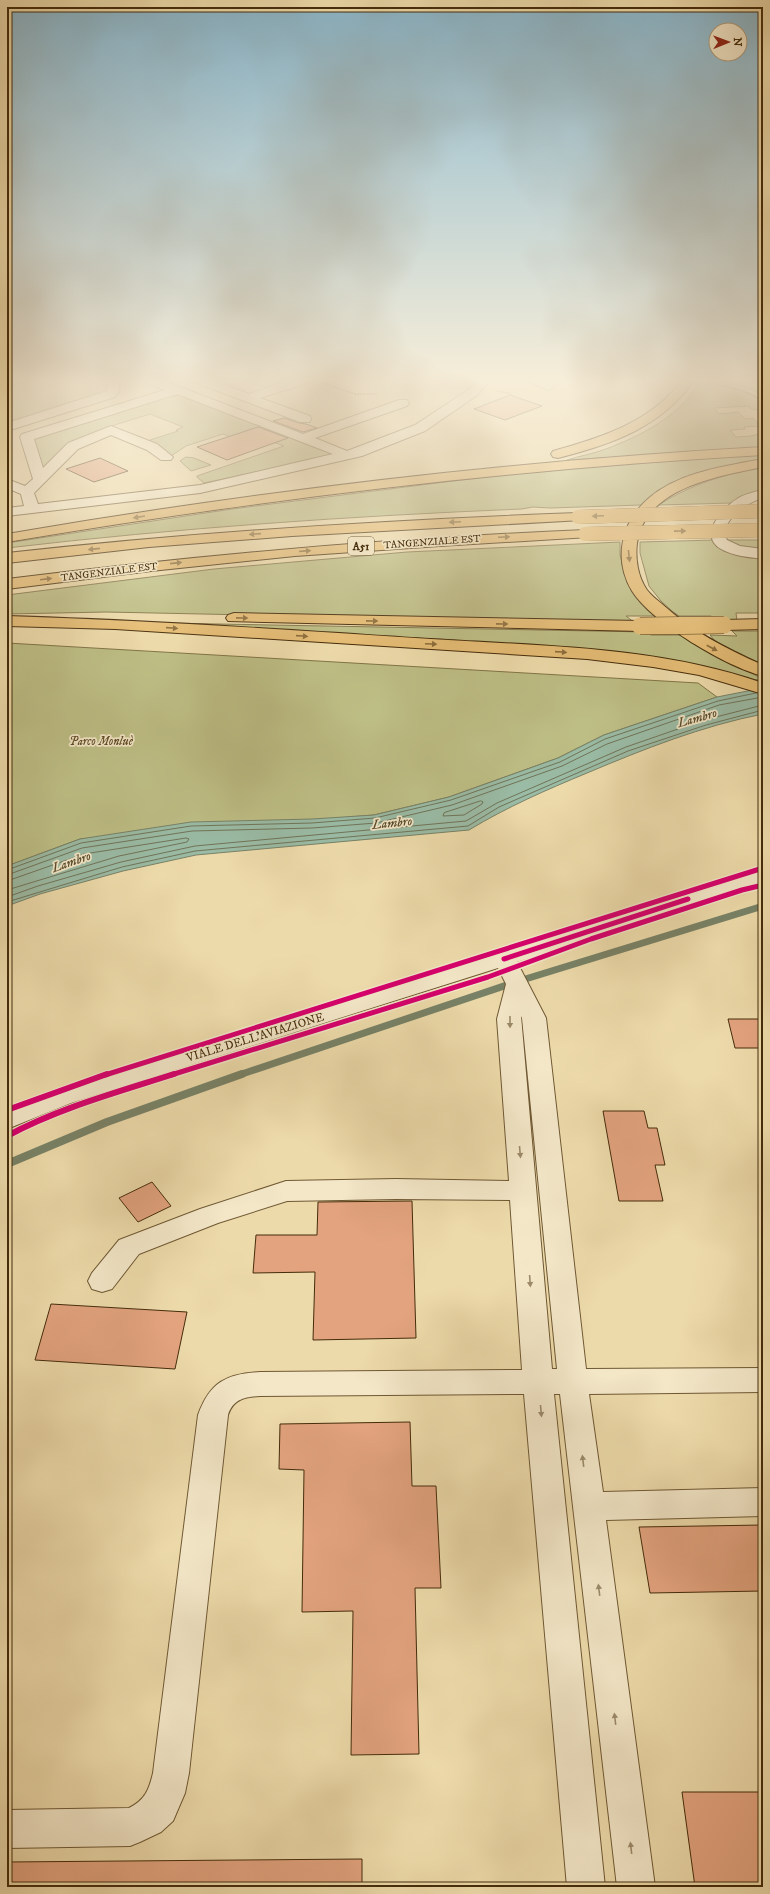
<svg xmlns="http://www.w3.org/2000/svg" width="770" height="1894" viewBox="0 0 770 1894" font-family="'IM FELL DW Pica',serif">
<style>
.green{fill:#bdbe85;stroke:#817548}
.water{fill:#9abba5;stroke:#788267}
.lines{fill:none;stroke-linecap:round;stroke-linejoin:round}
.shore{stroke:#707458;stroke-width:1}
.stream-far1{stroke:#788267;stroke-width:7}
.stream{stroke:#788267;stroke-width:8}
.building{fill:#e2a37e;stroke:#452c0b}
.minor-casing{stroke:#6f5833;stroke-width:2}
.highway-casing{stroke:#452c0b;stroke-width:2}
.path{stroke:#452c0b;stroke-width:1.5;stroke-dasharray:2 1;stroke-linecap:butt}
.minor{fill:#f3e7c8;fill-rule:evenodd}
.highway{fill:#e6bd75;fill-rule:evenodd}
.highway-bridge-far1-casing{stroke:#452c0b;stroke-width:14;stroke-linecap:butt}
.highway-bridge-casing{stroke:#452c0b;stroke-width:18;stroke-linecap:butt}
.highway-bridge-far1{stroke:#e6bd75;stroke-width:14}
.highway-bridge{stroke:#e6bd75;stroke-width:17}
.cycleway-far1-casing{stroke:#f3e7c8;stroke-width:8}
.cycleway-casing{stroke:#f3e7c8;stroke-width:8}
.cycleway-far1{stroke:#d6006c;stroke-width:5}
.cycleway{stroke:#d6006c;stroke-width:6}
.oneway{fill:#8d6d3b}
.oneway2{fill:#9c8a6a}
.labels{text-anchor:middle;stroke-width:3.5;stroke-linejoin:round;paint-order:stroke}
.far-street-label{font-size:10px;fill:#452c0b;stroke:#f3e7c8}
.shield{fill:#f3e7c8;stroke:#796444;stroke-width:1}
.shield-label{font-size:11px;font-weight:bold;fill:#452c0b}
.park-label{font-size:12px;font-style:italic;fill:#5d4923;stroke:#f3e7c8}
.street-label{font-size:12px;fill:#452c0b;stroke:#f3e7c8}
.water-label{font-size:13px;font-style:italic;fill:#56492a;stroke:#f3e7c8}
</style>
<rect width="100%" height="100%" fill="#eddaaa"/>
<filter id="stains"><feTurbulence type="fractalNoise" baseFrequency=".005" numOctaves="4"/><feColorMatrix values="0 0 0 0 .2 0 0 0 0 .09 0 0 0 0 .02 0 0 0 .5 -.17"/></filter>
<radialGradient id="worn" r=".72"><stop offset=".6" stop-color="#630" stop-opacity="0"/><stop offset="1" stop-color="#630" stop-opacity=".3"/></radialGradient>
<path class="green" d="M 22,379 L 110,379 L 109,391 L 15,421 L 7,418 L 7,383 Z
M 702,379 L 763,379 L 763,396 C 745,383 722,384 700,382 Z
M 698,384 C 724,387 741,387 763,402 L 763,415 L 758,409 L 753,410 L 748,406 L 714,408 L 719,414 L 738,412 L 745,419 L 753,418 L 760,426 L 744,427 L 745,429 L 730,430 L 736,437 L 751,436 L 763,433 L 763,448 L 567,460 C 579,456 593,454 606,449 C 640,436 679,417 698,384 Z
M 182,394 L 333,454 L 295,464 L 204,483 L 197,477 L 197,476 L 284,446 L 248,433 L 234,438 L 223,434 L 186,446 L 171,456 L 159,446 L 147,441 L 178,431 L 176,430 L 183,427 L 150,414 L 108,427 L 74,442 L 43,473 L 34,438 L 169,395 L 174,397 Z
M 763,454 L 763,460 L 665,487 L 650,497 L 641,505 L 550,508 L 533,507 L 522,509 C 350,516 178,528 7,548 L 7,543 L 232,509 L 532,471 L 612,464 Z
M 186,457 L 194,458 L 211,465 L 191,471 L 180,461 Z
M 763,467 L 763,492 L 732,503 L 659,505 C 691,484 726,474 763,467 Z
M 715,540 L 763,557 L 763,613 L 736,613 L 737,621 L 719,622 L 711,616 L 679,616 L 672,611 L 661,601 L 649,586 L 640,553 L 640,542 Z
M 723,540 L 763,540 L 763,551 L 740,548 Z
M 620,542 L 620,555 L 624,571 L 661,616 L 626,616 L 635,623 L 106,612 L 7,614 L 7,595 L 214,569 L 407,552 Z
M 164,623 L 647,632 L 651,635 L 681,635 L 690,642 L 763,679 L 755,680 L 690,665 L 182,626 Z
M 732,631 L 763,631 L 763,665 L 715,641 L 710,635 L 737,636 Z
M 7,643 L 698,683 L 717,697 L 604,735 L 558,758 L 449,797 L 374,815 L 80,839 L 7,866 Z"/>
<path class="water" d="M 763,688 L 763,714 C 702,726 644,749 587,773 C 546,790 507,807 469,830 L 196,855 L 123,871 L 40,894 L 7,906 L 7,866 L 80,839 L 191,822 L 312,819 L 374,815 L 449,797 L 558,758 L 604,735 L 717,697 Z"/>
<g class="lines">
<path class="shore" d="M 481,801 L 483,802 L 482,804 L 464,815 L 443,816 L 444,813 Z
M 7,870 L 81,843 L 191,826 L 312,823 L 375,818 L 451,800 L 560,762 L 605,739 L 718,701 L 756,693
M 7,875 L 82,848 L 192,831 L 312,828 L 376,823 L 452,805 L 562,766 L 607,744 L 719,705 L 763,697
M 7,881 L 84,854 L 186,838 L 189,839 L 187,842 L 119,856 L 7,890
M 7,897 L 38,886 L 121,862 L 195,846 L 466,821 L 497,803 L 626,747 L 704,720 L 763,705
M 7,902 L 122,867 L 195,851 L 468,826 L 499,807 L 628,751 L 706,725 L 763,710"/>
<path class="stream-far1" d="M 239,1075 L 519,981 L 763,906"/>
<path class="stream" d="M 7,1164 L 107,1122 L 242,1074"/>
</g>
<path class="building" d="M 510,395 L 542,406 L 505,420 L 474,409 Z
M 284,418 L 299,423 L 306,424 L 317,428 L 303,432 L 273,421 Z
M 258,427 L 288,438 L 227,460 L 197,447 Z
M 100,458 L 128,471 L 94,482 L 66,469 Z
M 728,1019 L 763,1019 L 763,1048 L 735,1048 Z
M 603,1111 L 644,1111 L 648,1128 L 657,1128 L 665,1165 L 655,1165 L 663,1201 L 619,1201 Z
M 152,1182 L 171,1206 L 138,1222 L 119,1198 Z
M 412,1201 L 416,1338 L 313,1340 L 315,1272 L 253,1273 L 256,1235 L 317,1235 L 318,1202 Z
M 51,1304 L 187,1312 L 175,1369 L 35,1360 Z
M 410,1422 L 412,1486 L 436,1486 L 441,1588 L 415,1588 L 419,1754 L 351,1755 L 353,1611 L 302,1612 L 304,1470 L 279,1469 L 280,1424 Z
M 763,1525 L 763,1591 L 650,1593 L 639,1527 Z
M 682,1792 L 763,1792 L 763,1887 L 695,1887 Z
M 362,1859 L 362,1887 L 7,1887 L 7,1862 Z"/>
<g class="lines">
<defs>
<path id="minor" d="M 7,379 L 22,379 L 20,382 L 7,385 Z
M 108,379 L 120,379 L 119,392 L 115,397 L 7,431 L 7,423 L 107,391 Z
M 142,379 L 159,379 L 303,434 L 399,400 L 407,400 L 409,403 L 407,406 L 315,438 L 347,451 L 415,425 L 468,390 L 479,379 L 492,379 L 476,396 L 425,431 L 362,456 L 200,493 L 7,516 L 7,508 L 24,506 L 21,494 L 7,488 L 7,479 L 25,486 L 33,479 L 20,437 L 22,434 L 165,390 L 144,382 ZM 177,394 L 333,454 L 200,485 L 38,504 L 34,493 L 78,449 L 111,435 L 147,450 L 161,460 L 171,460 L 173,457 L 157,444 L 111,426 L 68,443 L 43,468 L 34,439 Z
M 192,379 L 209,379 L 249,394 L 295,379 L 313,379 L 311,382 L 260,398 L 310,416 L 311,419 L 310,422 L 300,422 L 194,382 Z
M 526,379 C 535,378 549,378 555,386 L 549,390 L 528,382 Z
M 763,490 L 763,498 C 748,502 718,521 727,540 L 740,546 L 763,549 L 763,559 C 749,557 733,556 721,549 C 698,536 722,508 737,499 C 744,494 754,492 763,490 Z
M 763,870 L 763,882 L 517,962 L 546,1018 L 586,1369 L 763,1368 L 763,1392 L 589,1394 L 603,1492 L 763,1488 L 763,1516 L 606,1520 L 655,1887 L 617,1887 L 560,1394 L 554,1394 L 605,1887 L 567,1887 L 524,1394 L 260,1396 C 245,1397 233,1399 228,1415 L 189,1773 L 185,1793 L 173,1821 L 161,1832 L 140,1842 L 130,1846 L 7,1848 L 7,1810 L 129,1808 C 145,1800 149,1790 153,1773 L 198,1415 C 210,1382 226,1374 260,1372 L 522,1370 L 510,1200 L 396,1199 L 287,1201 L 218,1223 L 139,1254 L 112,1289 L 102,1292 L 92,1289 L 88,1281 L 92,1273 L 119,1240 L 200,1209 L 286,1181 L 396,1179 L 509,1181 L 497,1019 L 506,984 L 498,968 L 71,1103 L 7,1129 L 7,1110 L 53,1091 L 496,954 L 735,877 ZM 521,1016 L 522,1018 L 557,1369 L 552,1369 Z"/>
<path id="highway" d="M 683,379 L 695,379 C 662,427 613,444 558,458 L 553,457 L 551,454 L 553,451 C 603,437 651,422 683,379 Z
M 763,447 L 763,455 C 510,469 257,500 7,542 L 7,534 C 257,491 510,461 763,447 Z
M 763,459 L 763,467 C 718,476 645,488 637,543 C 635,559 638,577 647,590 C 651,595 657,600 662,604 C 692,631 726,649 763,665 L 763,676 C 727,667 652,623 632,591 C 613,559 621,522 649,498 C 679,472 726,466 763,459 Z
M 578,513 L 583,514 L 585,517 L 583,520 L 292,536 L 149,547 L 7,563 L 7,553 C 197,532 387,520 578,513 Z
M 585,530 L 590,531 L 592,534 L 590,537 L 440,546 L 295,556 L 151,571 L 7,589 L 7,579 C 199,555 391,538 585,530 Z
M 234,613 L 640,621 L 646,623 L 648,626 L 646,629 L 640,631 L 228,621 L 226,618 L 228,615 Z
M 7,616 C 148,620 289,630 431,639 C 541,646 657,646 763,683 L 763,694 L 699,675 L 653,667 L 587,659 L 115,629 L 7,626 Z
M 763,619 L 763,629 L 724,630 L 718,628 L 716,625 L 718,622 L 724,620 Z"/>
</defs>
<use href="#minor" class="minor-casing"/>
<use href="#highway" class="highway-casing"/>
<path class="path" d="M 323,383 L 355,394 L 376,394
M 705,383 C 727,385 744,389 763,401
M 497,391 L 509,393 L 511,395"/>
<use href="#minor" class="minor"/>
<use href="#highway" class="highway"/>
<defs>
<path id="highway-bridge-far1" d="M 578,517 L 763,511
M 585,534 L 763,530"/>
<path id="highway-bridge" d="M 640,626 L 724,625"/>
</defs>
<use href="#highway-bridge-far1" class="highway-bridge-far1-casing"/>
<use href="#highway-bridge" class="highway-bridge-casing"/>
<use href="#highway-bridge-far1" class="highway-bridge-far1"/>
<use href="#highway-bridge" class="highway-bridge"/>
<defs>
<path id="cycleway-far1" d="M 504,959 L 688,899
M 105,1075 L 763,868
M 171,1075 L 488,977 L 591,939 L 742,890 L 763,885"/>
<path id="cycleway" d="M 7,1110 L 107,1074
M 7,1136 C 59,1108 118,1092 174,1074"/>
</defs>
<use href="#cycleway-far1" class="cycleway-far1-casing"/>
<use href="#cycleway" class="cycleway-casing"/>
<use href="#cycleway-far1" class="cycleway-far1"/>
<use href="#cycleway" class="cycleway"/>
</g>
<defs><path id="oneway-solid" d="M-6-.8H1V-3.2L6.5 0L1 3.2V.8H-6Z"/></defs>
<g class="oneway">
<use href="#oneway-solid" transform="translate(598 516) rotate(178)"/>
<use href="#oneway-solid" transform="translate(139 517) rotate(171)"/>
<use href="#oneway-solid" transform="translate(455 522) rotate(177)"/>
<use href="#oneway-solid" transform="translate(680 531) rotate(-1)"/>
<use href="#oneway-solid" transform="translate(255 534) rotate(176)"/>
<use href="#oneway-solid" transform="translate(504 537) rotate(-3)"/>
<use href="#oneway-solid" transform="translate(94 549) rotate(174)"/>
<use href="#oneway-solid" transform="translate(305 551) rotate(-5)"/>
<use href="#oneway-solid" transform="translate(629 556) rotate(84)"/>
<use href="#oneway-solid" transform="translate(176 563) rotate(-6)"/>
<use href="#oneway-solid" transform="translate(46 579) rotate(-7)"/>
<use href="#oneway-solid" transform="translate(242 618) rotate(1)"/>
<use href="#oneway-solid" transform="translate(372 621) rotate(1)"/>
<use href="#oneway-solid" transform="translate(502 624) rotate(1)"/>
<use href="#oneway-solid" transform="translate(172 628) rotate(4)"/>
<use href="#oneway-solid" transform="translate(302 636) rotate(4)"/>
<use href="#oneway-solid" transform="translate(431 644) rotate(3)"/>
<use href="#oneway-solid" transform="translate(712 648) rotate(28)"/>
<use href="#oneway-solid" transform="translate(561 652) rotate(4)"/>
</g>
<g class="oneway2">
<use href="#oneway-solid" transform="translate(510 1022) rotate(90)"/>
<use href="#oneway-solid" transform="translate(520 1152) rotate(85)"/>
<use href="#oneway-solid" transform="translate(530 1281) rotate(86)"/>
<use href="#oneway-solid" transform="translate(541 1411) rotate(85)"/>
<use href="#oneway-solid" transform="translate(583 1461) rotate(-97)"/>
<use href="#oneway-solid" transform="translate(599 1590) rotate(-97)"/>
<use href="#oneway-solid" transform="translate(615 1719) rotate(-97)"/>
<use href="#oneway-solid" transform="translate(631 1848) rotate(-97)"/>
</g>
<linearGradient id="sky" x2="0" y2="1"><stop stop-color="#89b7cd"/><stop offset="0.59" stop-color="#f7eed9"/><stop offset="1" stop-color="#f7eed9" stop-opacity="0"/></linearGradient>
<rect width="770" height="644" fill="url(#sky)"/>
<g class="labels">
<g class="far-street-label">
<text transform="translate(432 541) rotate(-4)" y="4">TANGENZIALE EST</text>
<text transform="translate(109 571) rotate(-7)" y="4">TANGENZIALE EST</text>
</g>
<rect class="shield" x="348" y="537" width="26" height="18" rx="3"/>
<g class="shield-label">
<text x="361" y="550">A51</text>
</g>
<g class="park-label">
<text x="101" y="745">Parco Monluè</text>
</g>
<g class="street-label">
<text transform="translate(255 1037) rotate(-17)" y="4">VIALE DELL'AVIAZIONE</text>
</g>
<g class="water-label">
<text transform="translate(697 717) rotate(-16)" y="5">Lambro</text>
<text transform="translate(392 822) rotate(-6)" y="5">Lambro</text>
<text transform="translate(71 861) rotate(-19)" y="5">Lambro</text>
</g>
</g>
<rect width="770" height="1894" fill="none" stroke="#eddaaa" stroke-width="24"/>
<rect x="8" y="8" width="754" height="1878" fill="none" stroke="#452c0b" stroke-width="2"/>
<rect x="12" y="12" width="746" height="1870" fill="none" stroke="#452c0b"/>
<g transform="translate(728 42) rotate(89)"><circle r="19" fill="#f3e7c8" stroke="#ad9c7c"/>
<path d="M0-3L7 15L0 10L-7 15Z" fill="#8f2418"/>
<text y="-6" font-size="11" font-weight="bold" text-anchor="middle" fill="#452c0b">N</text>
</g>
<rect width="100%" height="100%" filter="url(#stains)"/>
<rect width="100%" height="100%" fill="url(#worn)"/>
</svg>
